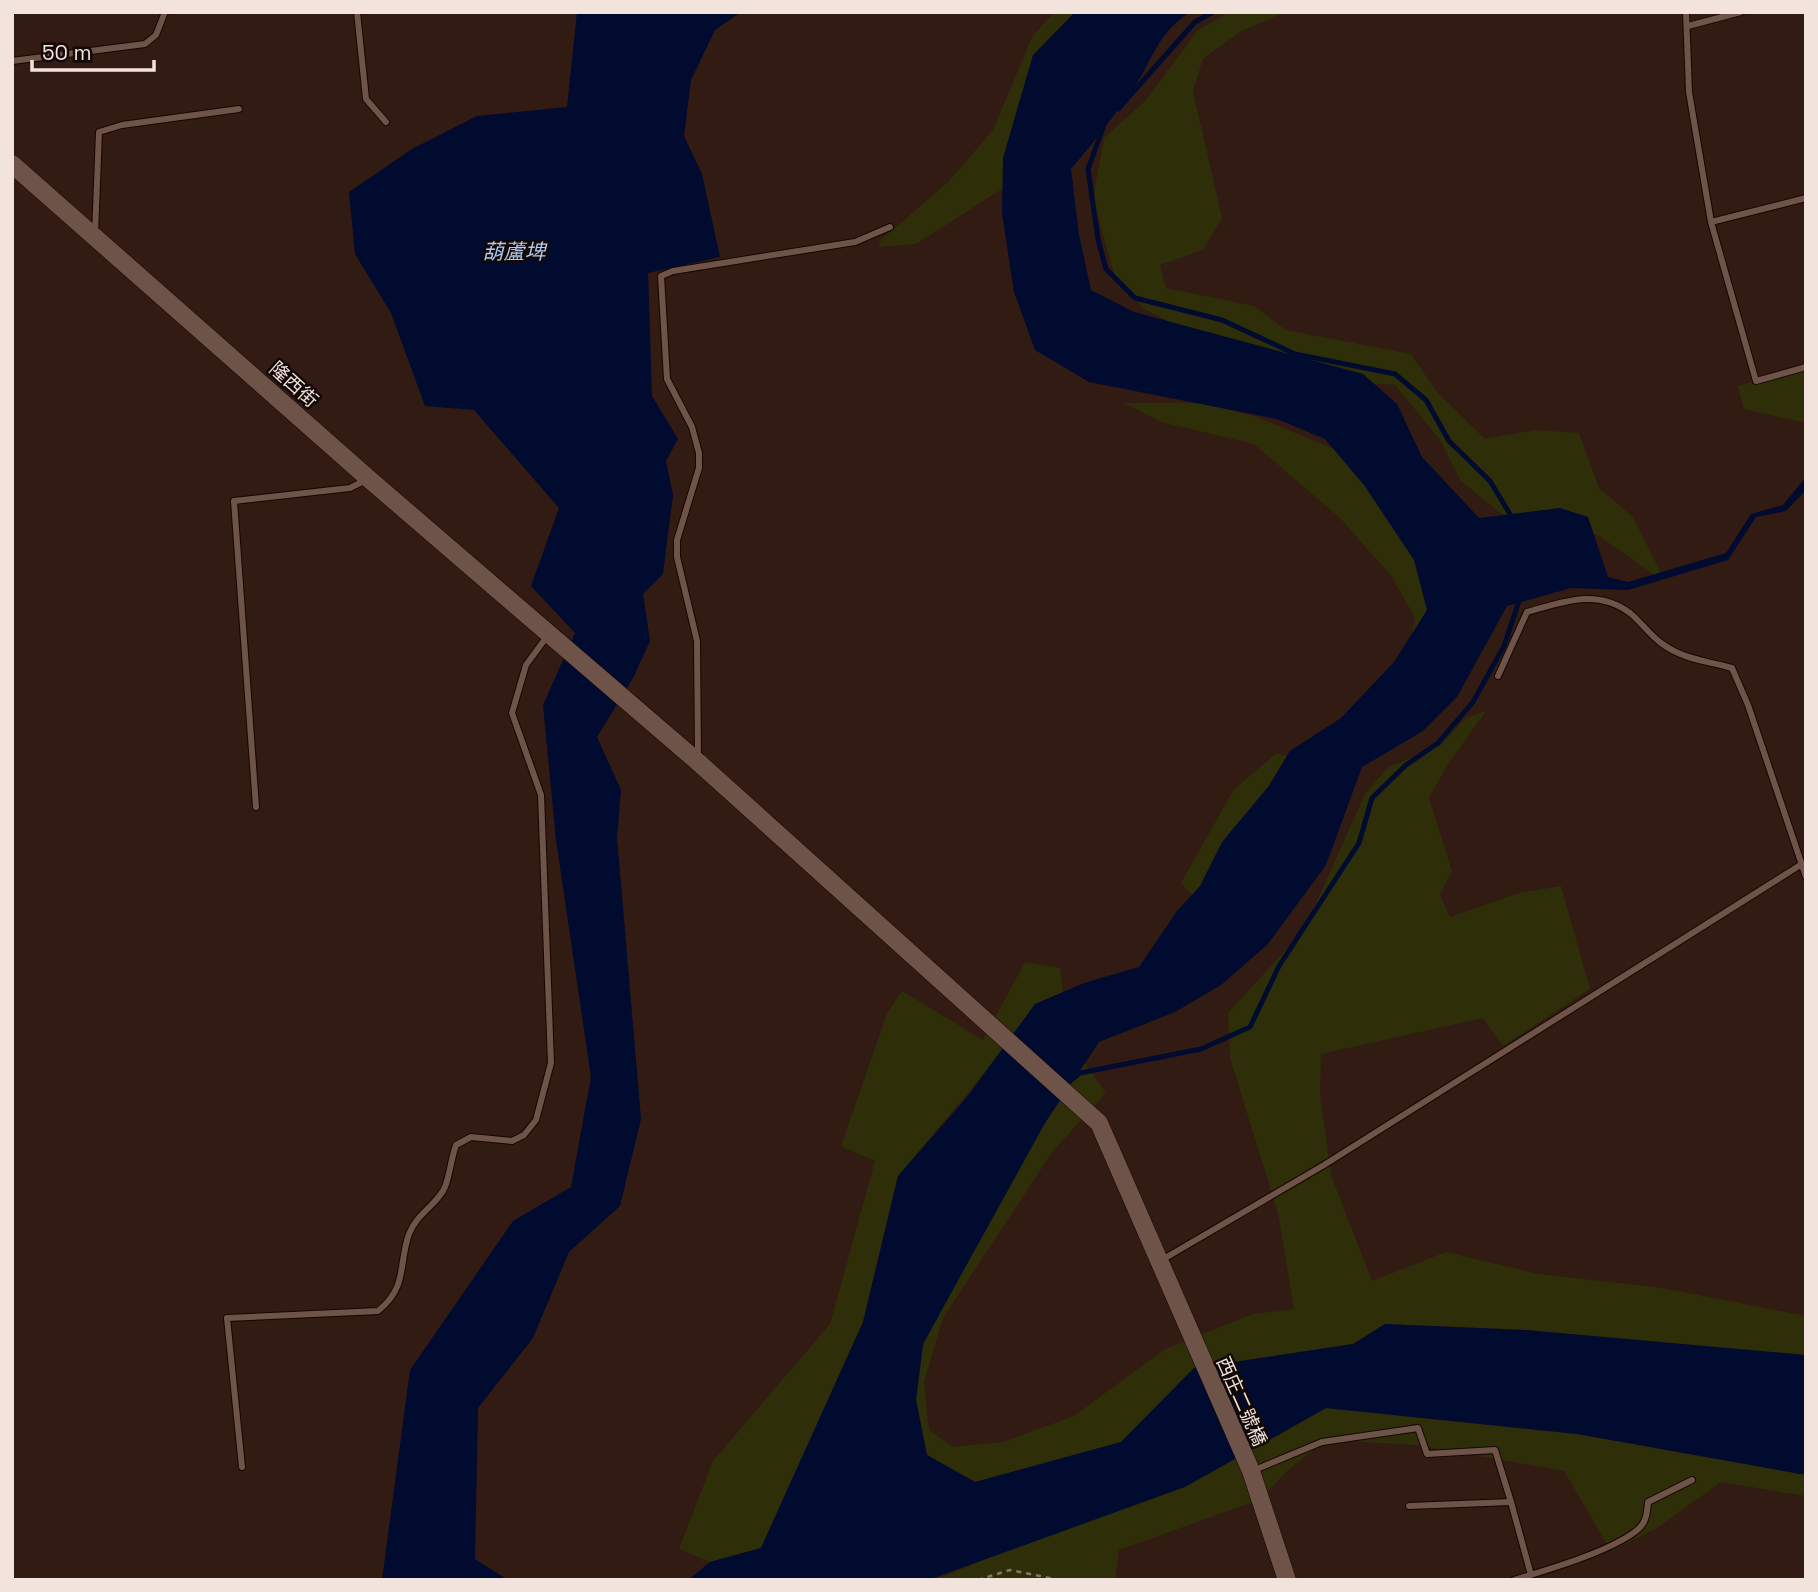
<svg xmlns="http://www.w3.org/2000/svg" width="1818" height="1592" viewBox="0 0 1818 1592" font-family="'Space Grotesk','Noto Sans TC',sans-serif">
<style>
.green{fill:#2e2f09}
.water{fill:#000b2f}
.lines{fill:none;stroke-linecap:round;stroke-linejoin:round}
.stream{stroke:#000b2f;stroke-width:5}
.lane-casing{stroke:#180501;stroke-width:8}
.secondary-casing{stroke:#180501;stroke-width:19}
.path{stroke:#88756d;stroke-width:2.5;stroke-dasharray:5 5;stroke-linecap:butt}
.lane{stroke:#6e5349;stroke-width:6}
.secondary{stroke:#6e5349;stroke-width:18}
.labels{text-anchor:middle;stroke-width:5;stroke-linejoin:round;paint-order:stroke}
.street-label{font-size:19px;fill:#f3e3dd;stroke:#120805}
.water-label{font-size:21px;font-style:italic;fill:#aec9f2;stroke:#120805}
</style>
<rect width="100%" height="100%" fill="#311b12"/>
<path class="green" d="M 1055,12 L 1141,12 L 1005,187 L 916,244 L 878,247 L 882,239 L 948,182 L 993,130 L 1033,35 Z
M 1229,12 L 1286,12 L 1241,31 L 1203,59 L 1193,91 L 1222,218 L 1203,250 L 1160,265 L 1166,288 L 1254,306 L 1286,330 L 1411,354 L 1437,392 L 1485,439 L 1535,430 L 1579,433 L 1599,488 L 1633,517 L 1666,583 L 1596,534 L 1535,537 L 1498,511 L 1461,481 L 1440,440 L 1395,385 L 1344,381 L 1198,336 L 1144,309 L 1115,277 L 1093,199 L 1104,138 L 1146,100 L 1197,31 Z
M 1806,367 L 1806,423 L 1744,409 L 1738,386 Z
M 1124,403 L 1202,403 L 1257,417 L 1361,460 L 1442,612 L 1407,656 L 1415,618 L 1392,577 L 1340,518 L 1254,444 L 1161,422 Z
M 1486,711 L 1448,764 L 1429,798 L 1452,871 L 1440,895 L 1450,917 L 1519,893 L 1561,886 L 1590,989 L 1503,1046 L 1483,1018 L 1321,1054 L 1320,1094 L 1331,1175 L 1372,1281 L 1446,1252 L 1539,1274 L 1662,1288 L 1806,1316 L 1806,1355 L 1526,1330 L 1385,1324 L 1353,1344 L 1194,1368 L 1121,1442 L 975,1482 L 927,1455 L 916,1400 L 923,1345 L 962,1272 L 986,1071 L 898,1176 L 863,1322 L 761,1548 L 710,1562 L 679,1549 L 713,1461 L 830,1324 L 875,1161 L 841,1146 L 887,1013 L 902,991 L 983,1040 L 1025,962 L 1060,968 L 1070,1043 L 1106,1093 L 1053,1151 L 943,1318 L 924,1382 L 929,1430 L 953,1447 L 1003,1442 L 1074,1416 L 1165,1349 L 1253,1314 L 1294,1309 L 1278,1213 L 1230,1058 L 1228,1013 L 1304,930 L 1365,794 L 1387,768 L 1440,746 L 1466,718 Z
M 1277,753 L 1299,760 L 1195,898 L 1181,883 L 1234,789 Z
M 1326,1408 L 1577,1434 L 1806,1475 L 1806,1496 L 1721,1482 L 1657,1528 L 1611,1551 L 1564,1471 L 1416,1445 L 1327,1440 L 1289,1469 L 1259,1500 L 1119,1550 L 1115,1580 L 928,1580 L 945,1576 L 1277,1436 Z"/>
<path class="water" d="M 577,12 L 741,12 L 715,30 L 691,80 L 684,136 L 702,174 L 720,257 L 648,273 L 652,396 L 678,439 L 666,461 L 673,495 L 663,574 L 643,594 L 650,641 L 633,678 L 597,737 L 621,790 L 617,837 L 641,1119 L 620,1206 L 569,1252 L 533,1338 L 478,1408 L 475,1559 L 508,1580 L 382,1580 L 410,1370 L 513,1221 L 571,1187 L 591,1077 L 556,840 L 543,705 L 575,633 L 531,586 L 559,508 L 474,410 L 425,406 L 391,313 L 355,254 L 349,192 L 412,149 L 477,116 L 567,107 Z
M 1075,12 L 1190,12 C 1158,33 1155,55 1135,86 C 1115,115 1094,142 1071,169 L 1079,235 L 1091,290 L 1134,312 L 1363,374 L 1397,404 L 1422,457 L 1479,518 L 1560,508 L 1588,517 L 1608,577 L 1628,582 L 1726,553 L 1751,514 L 1783,505 L 1806,477 L 1806,490 L 1786,511 L 1756,517 L 1728,560 L 1628,590 L 1571,588 L 1507,606 L 1457,697 L 1423,731 L 1362,767 L 1326,865 L 1268,944 L 1221,985 L 1175,1012 L 1099,1042 L 1045,1123 L 923,1344 L 916,1400 L 927,1455 L 975,1482 L 1121,1442 L 1194,1368 L 1353,1344 L 1385,1324 L 1526,1330 L 1806,1355 L 1806,1475 L 1577,1434 L 1326,1408 L 1185,1487 L 928,1580 L 688,1580 L 710,1562 L 761,1548 L 863,1322 L 898,1176 L 967,1097 L 1035,1004 L 1084,983 L 1139,967 L 1177,911 L 1200,886 L 1222,842 L 1268,787 L 1290,751 L 1341,718 L 1394,662 L 1427,610 L 1414,560 L 1364,485 L 1325,439 L 1277,419 L 1089,382 L 1035,350 L 1014,292 L 1002,213 L 1003,158 L 1033,55 Z"/>
<g class="lines">
<path class="stream" d="M 1118,109 L 1195,22 L 1213,12
M 1103,128 L 1088,169 L 1098,239 L 1106,269 L 1135,298 L 1222,320 L 1295,354 L 1395,374 L 1426,400 L 1449,441 L 1490,481 L 1513,519
M 1071,1080 L 1080,1073 L 1201,1049 L 1250,1027 L 1279,966 L 1359,843 L 1372,798 L 1406,765 L 1438,743 L 1473,702 L 1504,646 L 1520,598"/>
<defs>
<path id="lane" d="M 357,12 L 366,99 L 386,122
M 1686,12 L 1689,92 L 1711,222 L 1756,381 L 1806,367
M 1688,26 L 1741,12
M 12,61 L 145,44 L 156,35 L 165,12
M 1711,222 L 1806,198
M 95,234 L 99,132 L 122,125 L 239,109
M 1498,676 L 1527,612 C 1563,602 1597,588 1630,613 C 1641,622 1649,634 1661,643 C 1682,659 1707,661 1732,668 L 1748,705 L 1806,877
M 698,757 L 697,641 L 677,557 L 677,540 L 699,468 L 699,453 L 692,427 L 667,379 L 661,276 L 673,271 L 855,242 L 890,227
M 256,807 L 234,501 L 350,488 L 368,479
M 1160,1261 L 1324,1165 L 1802,864
M 242,1467 L 227,1318 L 378,1311 C 408,1287 398,1265 409,1234 C 417,1213 438,1204 445,1187 C 450,1174 451,1159 456,1145 L 471,1137 L 512,1141 L 524,1135 L 536,1120 L 551,1063 L 541,795 L 512,713 L 526,665 L 548,635
M 1252,1471 L 1322,1442 L 1418,1428 L 1427,1454 L 1495,1450 L 1511,1502
M 1409,1506 L 1511,1502 L 1531,1575
M 1514,1580 C 1547,1570 1609,1552 1636,1531 C 1646,1524 1647,1514 1648,1502 L 1692,1480"/>
<path id="secondary" d="M 12,164 L 369,479 L 698,762 L 1099,1123 L 1251,1471 L 1287,1580"/>
</defs>
<use href="#lane" class="lane-casing"/>
<use href="#secondary" class="secondary-casing"/>
<path class="path" d="M 978,1580 L 1010,1570 L 1060,1580"/>
<use href="#lane" class="lane"/>
<use href="#secondary" class="secondary"/>
</g>
<g class="labels">
<g class="street-label">
<text transform="translate(294 384) rotate(42)" y="7">隆西街</text>
<text transform="translate(1242 1401) rotate(66)" y="7">西庄二號橋</text>
</g>
<g class="water-label">
<text x="514" y="259">葫蘆埤</text>
</g>
</g>
<rect width="1818" height="1592" fill="none" stroke="#f3e3dd" stroke-width="28"/>
<path d="M32 60v10h122v-10" fill="none" stroke="#f3e3dd" stroke-width="3.5"/>
<text x="42" y="60" font-size="21" fill="#f3e3dd" stroke="#120805" stroke-width="5" paint-order="stroke">50 m</text>
</svg>
